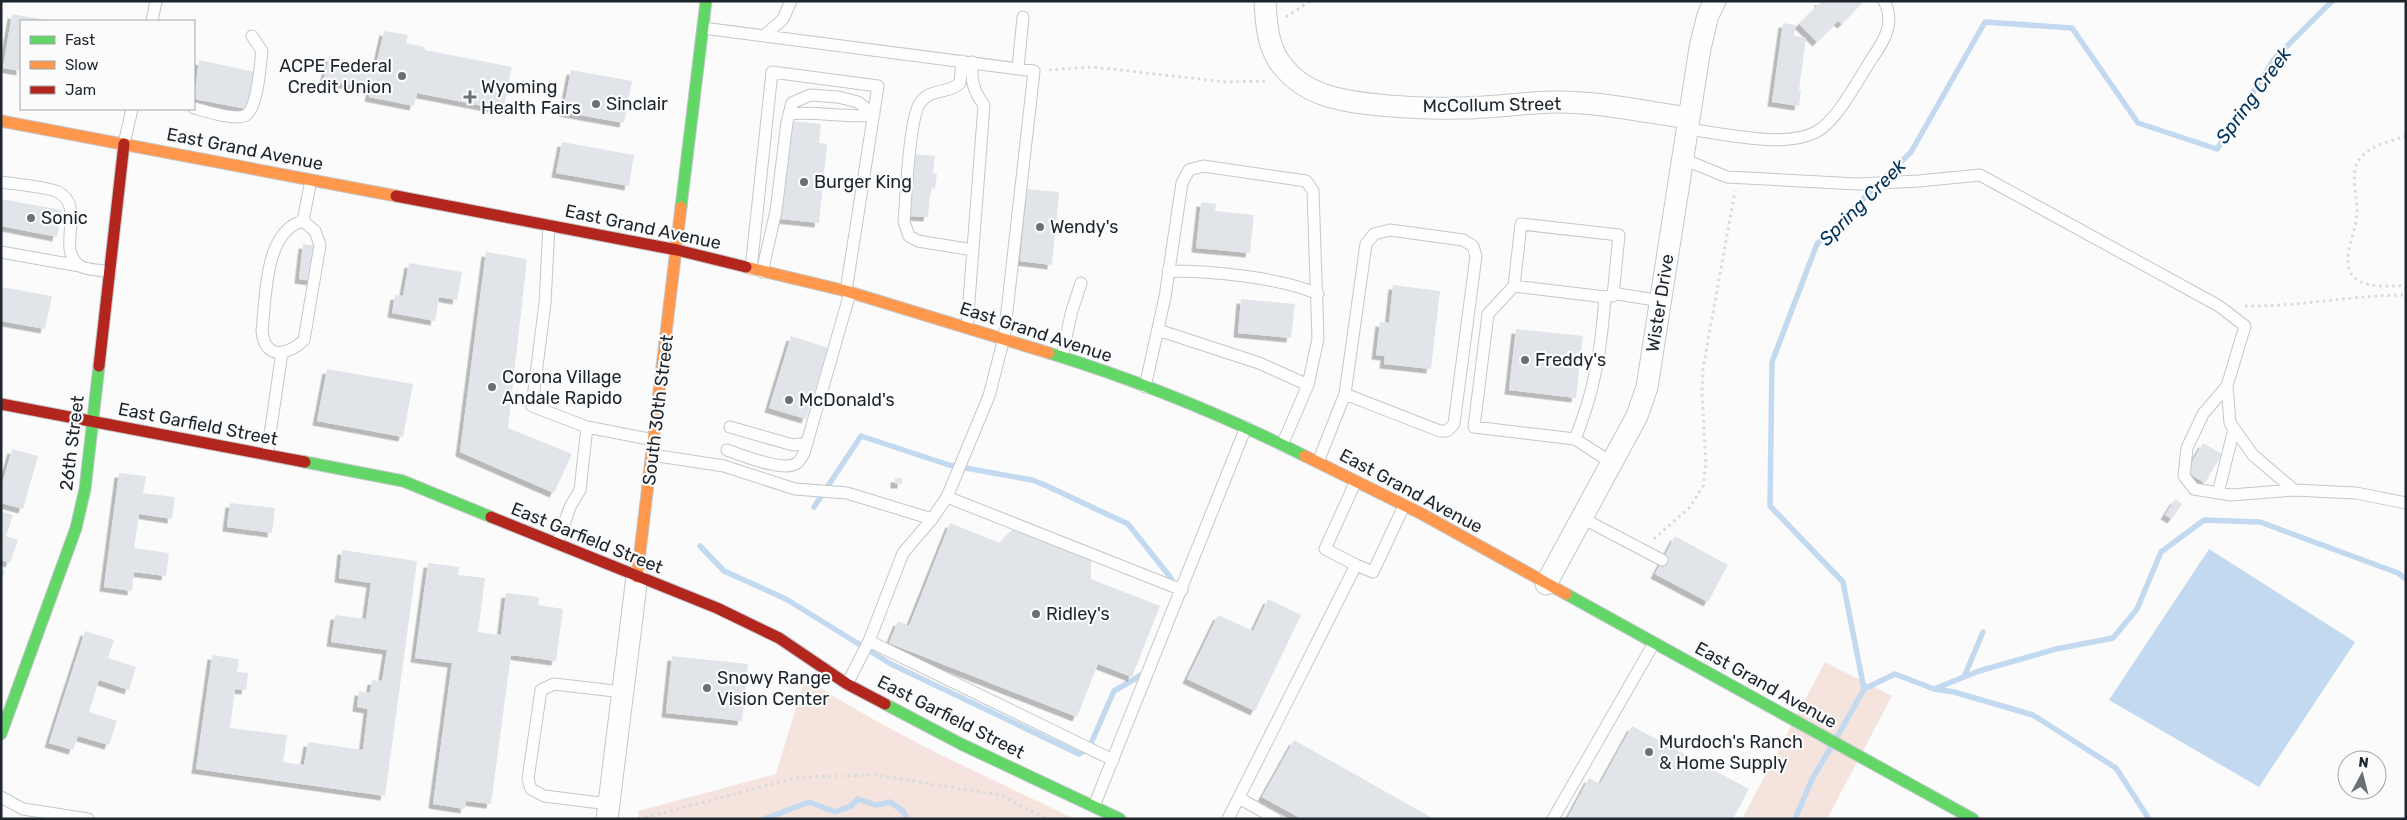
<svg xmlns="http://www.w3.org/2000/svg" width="2407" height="820" viewBox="0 0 2407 820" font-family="Rubik,sans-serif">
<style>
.green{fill:#f4e4dd}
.water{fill:#c3d9ef}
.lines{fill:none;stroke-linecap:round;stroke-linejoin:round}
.stream{stroke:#c3d9ef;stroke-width:5.5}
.building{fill:#e1e5ea;filter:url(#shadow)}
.lane-casing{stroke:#c3c8cc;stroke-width:13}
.street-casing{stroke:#c3c8cc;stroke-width:23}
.fast-casing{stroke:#c3c8cc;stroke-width:13}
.slow-casing{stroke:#c3c8cc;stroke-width:13}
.jam-casing{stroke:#c3c8cc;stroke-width:13}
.path{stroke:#d9dada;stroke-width:3;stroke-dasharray:2.5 4;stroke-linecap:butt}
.lane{stroke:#fefefe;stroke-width:11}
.street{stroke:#fefefe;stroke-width:21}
.fast{stroke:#63d668;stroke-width:11}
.slow{stroke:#ff974d;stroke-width:11}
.jam{stroke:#b3261e;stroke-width:11}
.poi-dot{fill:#6b7076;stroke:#fbfbfb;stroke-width:2}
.labels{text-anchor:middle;stroke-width:4.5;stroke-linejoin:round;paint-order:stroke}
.poi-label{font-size:18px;fill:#1d252e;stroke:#fbfbfb;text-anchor:start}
.street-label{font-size:18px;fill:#1d252e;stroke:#fbfbfb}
.water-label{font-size:19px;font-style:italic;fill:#00325a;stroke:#fbfbfb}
</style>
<defs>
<filter id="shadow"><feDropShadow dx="-4.5" dy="4.5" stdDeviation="0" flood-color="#0004"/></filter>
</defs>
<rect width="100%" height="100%" fill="#fbfbfb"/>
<path class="green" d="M 1825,662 L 1892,696 L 1827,819 L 1742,819 Z
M 805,678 C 890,734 983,775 1075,819 L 639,819 L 638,811 L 776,774 Z"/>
<path class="water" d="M 2209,549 L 2355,642 L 2259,787 L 2109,700 Z"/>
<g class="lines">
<path class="stream" d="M 814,507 L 861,436 L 949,465 L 1032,480 L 1047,486 L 1128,524 L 1171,578 L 1174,586
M 700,546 L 724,571 L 786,599 L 891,664 L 1079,754 L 1089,748 L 1114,691 L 1145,673
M 1964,677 L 1983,632
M 1864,689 L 1895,674 L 1934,689 L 1954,692 L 2033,715 L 2116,768 L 2149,819
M 1934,689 L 1979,671 L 2056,649 L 2113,638 L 2137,609 L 2161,552 L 2204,520 L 2260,522 L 2398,573 L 2406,579
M 1837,737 L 1864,689 L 1843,582 L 1770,506 L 1772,362 L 1817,244 L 1911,152 L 1985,22 L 2072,28 L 2138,123 L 2217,149 L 2275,58 L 2332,1
M 764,819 L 809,802 L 835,812 L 851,806 L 858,799 L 876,805 L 890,802 L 903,811 L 907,819
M 1795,819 L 1812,779 L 1830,749"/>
</g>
<path class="building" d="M 1818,1 L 1864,1 L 1842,24 L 1838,21 L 1817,42 L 1799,24 L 1820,3 Z
M 12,14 L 47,20 L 21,21 L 21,71 L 3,68 Z
M 1783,23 L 1795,25 L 1794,36 L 1806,38 L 1799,90 L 1801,90 L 1799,106 L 1772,102 Z
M 384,31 L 408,35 L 406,43 L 425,47 L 425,50 L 512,67 L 503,110 L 417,93 L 414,106 L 369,97 L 371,89 L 324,80 L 329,56 L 376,66 Z
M 199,60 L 255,72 L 247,109 L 194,99 Z
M 571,70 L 632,81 L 624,123 L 563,112 Z
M 791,121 L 821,124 L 819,143 L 827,144 L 819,223 L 781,219 Z
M 562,142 L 634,155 L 629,186 L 556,173 Z
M 915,154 L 935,156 L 933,173 L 937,174 L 935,189 L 931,188 L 928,217 L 909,216 Z
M 1027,189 L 1059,192 L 1052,265 L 1020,261 Z
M 1,199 L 62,210 L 57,237 L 1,226 Z
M 1201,202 L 1216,204 L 1215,211 L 1254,215 L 1250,253 L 1196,248 Z
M 303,244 L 318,246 L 313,281 L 299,279 Z
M 486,252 L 527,259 L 508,428 L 572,454 L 554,493 L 460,452 Z
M 409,263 L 462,272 L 457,300 L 439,297 L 435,321 L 392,313 L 395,295 L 403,296 Z
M 1393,285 L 1440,291 L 1431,369 L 1384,364 L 1385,356 L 1376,355 L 1380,322 L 1389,323 Z
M 1,287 L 52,296 L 45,329 L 1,321 Z
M 1241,299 L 1295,304 L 1291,338 L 1238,333 Z
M 1516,329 L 1583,336 L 1576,398 L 1509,390 Z
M 791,336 L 828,348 L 806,419 L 769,408 Z
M 327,369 L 413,384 L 403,437 L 317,421 Z
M 2203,443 L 2222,454 L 2205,483 L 2186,472 Z
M 12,449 L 38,456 L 23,509 L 1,503 L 1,488 Z
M 119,473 L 146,476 L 143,493 L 175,497 L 172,519 L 139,514 L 134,548 L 169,553 L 166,576 L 134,572 L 132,591 L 104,587 Z
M 895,478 L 902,478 L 902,484 L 895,484 Z
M 2175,499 L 2182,504 L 2172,519 L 2165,515 Z
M 230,503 L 275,508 L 272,533 L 227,527 Z
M 1,511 L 13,515 L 6,536 L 18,540 L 10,563 L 1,560 Z
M 950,523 L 1000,543 L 1014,528 L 1091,559 L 1091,579 L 1160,606 L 1132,677 L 1098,664 L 1077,717 L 889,643 L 898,621 L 909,626 Z
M 1675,536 L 1728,565 L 1708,602 L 1655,574 Z
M 342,550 L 417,561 L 385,796 L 196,769 L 212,655 L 239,659 L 237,672 L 248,673 L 246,690 L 235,689 L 230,728 L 287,735 L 283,762 L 304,765 L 308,742 L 363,750 L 368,709 L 357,707 L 359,691 L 370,693 L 372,680 L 382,681 L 387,650 L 331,642 L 335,615 L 366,619 L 371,583 L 339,578 Z
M 428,563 L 459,567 L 458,575 L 485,578 L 478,632 L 501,635 L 506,593 L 539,597 L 538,605 L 563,609 L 556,661 L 511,655 L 491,804 L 466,801 L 465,809 L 433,804 L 452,663 L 415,658 Z
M 1,569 L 5,571 L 1,582 Z
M 1268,599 L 1301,615 L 1255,711 L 1187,679 L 1218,615 L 1253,631 Z
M 85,631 L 114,640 L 108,658 L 136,667 L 129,690 L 99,680 L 89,712 L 117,721 L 109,745 L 78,736 L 73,750 L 49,743 Z
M 672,656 L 748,664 L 742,721 L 666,713 Z
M 1632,726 L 1749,789 L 1733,819 L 1567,819 L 1589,778 L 1600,784 Z
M 1294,740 L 1434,819 L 1302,819 L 1262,797 Z"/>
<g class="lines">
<defs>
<path id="lane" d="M 152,21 L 156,1
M 703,28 L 1034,71 L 1004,338 L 989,396 L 947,497 L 932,519 L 903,553 L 869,641 L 847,684
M 765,35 L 783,19 L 791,1
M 962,61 L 960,83 C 949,94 930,88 920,103 C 909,118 906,199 904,222 L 909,236 L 918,241 L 973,250
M 1018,68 L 1023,17
M 194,108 C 205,111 233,120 244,116 C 258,111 260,65 262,51 L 252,36
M 789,114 C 817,111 845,118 874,115
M 1687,129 C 1722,133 1784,149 1816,132 C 1838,120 1857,81 1871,60 C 1884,41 1896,23 1884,1
M 124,144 L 132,109
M 1683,159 L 1727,177 L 1857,184 L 1919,181 L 1980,175 L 2219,306 L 2245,326 L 2227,386 L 2230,423 L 2253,455 L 2294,490 L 2356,493 L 2406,503
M 1,182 C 14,184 48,187 58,192 C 87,207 55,249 80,266 C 86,270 101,270 110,272
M 303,221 L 315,231 L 320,245 L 304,340 C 287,356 265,360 262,331 C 266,298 264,231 303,221 Z
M 303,221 L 311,180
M 549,225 L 545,303 L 532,406 L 587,427 L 654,440
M 1,252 L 80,266
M 751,269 L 772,72 L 878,86 L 846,291
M 1168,271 C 1212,271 1278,277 1318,294
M 762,272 L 776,211 L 787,122 L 792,103 L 810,95 L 838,97 L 858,102 L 874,115
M 1514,286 L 1521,224 L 1619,235 L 1613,296
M 967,327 L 984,105 C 973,91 971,80 972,62
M 1158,330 L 1259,363 L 1308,385
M 1062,357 L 1071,314 L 1081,283
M 2227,386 L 2203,414 L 2187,448 L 2184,476 L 2194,489 L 2231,495 L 2294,490
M 1145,387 L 1165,297 L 1182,183 L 1189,170 L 1203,166 L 1306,181 L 1313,191 L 1318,339 L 1308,385 L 1282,445
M 730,427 L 793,445 L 807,443
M 1575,439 C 1595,390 1601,350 1605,297
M 727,450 C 742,455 784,473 797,463 C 800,461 802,456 804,453 L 850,293
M 267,455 L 282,352
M 652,455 L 724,466 L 795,489 L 847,493 L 932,519
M 1318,462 L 1345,394 L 1366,244 L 1374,234 L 1390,230 L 1463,240 L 1473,246 L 1476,256 L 1454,424 L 1447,431 L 1440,431 L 1345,394
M 1612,463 L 1575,439 L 1474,427 L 1488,314 L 1514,286 L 1605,297 L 1618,294 L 1661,301
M 1356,481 L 1325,549 L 1356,565
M 2218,493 L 2234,429
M 947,497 L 1182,590
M 1582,518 L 1662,560
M 557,544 L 570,507 L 580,490 L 587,427
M 869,641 L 1113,760
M 1,797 L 23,809 L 88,819
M 1239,798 L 1276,819
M 609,804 L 544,796 L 531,789 L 528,779 L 541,690 L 554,684 L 623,692
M 1094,806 L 1246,427
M 1228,819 L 1356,565 L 1373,572 L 1404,506
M 1553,819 L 1654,643"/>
<path id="street" d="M 1265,1 C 1266,24 1268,51 1285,69 C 1295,81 1308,89 1322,94 C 1353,106 1424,109 1458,108 C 1490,108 1521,103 1553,102 C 1598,101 1644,112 1689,118
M 1546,584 L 1637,416 L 1647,387 L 1700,48 L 1708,15 L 1715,1
M 607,819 L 637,577"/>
<path id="fast" d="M 681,207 L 706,1
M 1049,353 C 1137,380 1223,415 1305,456
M 305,462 L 403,481 L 491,517
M 1566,594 L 1973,819
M 885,704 L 961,744 L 1120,819
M 1,734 L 76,528 L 85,489 L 99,366"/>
<path id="slow" d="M 1,121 L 396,196
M 746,267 L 846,291 L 1049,353
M 1305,456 L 1422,514 L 1566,594
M 637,577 L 681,207"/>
<path id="jam" d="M 396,196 L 677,250 L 746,267
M 99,366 L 124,144
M 1,404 L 305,462
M 491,517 L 717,608 L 779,638 L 847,684 L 885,704"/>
</defs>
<use href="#lane" class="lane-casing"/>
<use href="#street" class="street-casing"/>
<use href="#fast" class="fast-casing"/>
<use href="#slow" class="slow-casing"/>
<use href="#jam" class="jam-casing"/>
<path class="path" d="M 1286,17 L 1310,1
M 1049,70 L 1093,67 L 1226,82 L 1269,81
M 2406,136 C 2391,141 2372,145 2361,157 C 2348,172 2358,197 2357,214 C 2356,229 2348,245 2348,260 C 2347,290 2385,287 2406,285
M 2245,306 C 2299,307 2352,295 2406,295
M 1654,539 L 1690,507 L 1703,486 L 1706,464 L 1702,394 L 1703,368 L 1735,191
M 639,819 L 800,777 L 876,775 L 1000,795 L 1048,819"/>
<use href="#lane" class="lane"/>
<use href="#street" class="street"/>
<use href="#fast" class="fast"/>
<use href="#slow" class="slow"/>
<use href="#jam" class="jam"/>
</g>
<g class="poi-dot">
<circle cx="402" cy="76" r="5"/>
<path d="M467.5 89.5h5v5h5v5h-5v5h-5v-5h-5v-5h5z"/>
<circle cx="596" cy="104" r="5"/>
<circle cx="804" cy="182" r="5"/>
<circle cx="31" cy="218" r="5"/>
<circle cx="1040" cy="227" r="5"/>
<circle cx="1525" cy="360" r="5"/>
<circle cx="492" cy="387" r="5"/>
<circle cx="789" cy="400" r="5"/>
<circle cx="1036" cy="614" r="5"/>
<circle cx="707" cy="688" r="5"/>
<circle cx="1649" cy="752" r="5"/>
</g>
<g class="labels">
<g class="poi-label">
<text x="392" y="72" text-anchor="end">ACPE Federal<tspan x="392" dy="21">Credit Union</tspan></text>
<text x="481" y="93">Wyoming<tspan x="481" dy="21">Health Fairs</tspan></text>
<text x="606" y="110">Sinclair</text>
<text x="814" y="188">Burger King</text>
<text x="41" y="224">Sonic</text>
<text x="1050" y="233">Wendy's</text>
<text x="1535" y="366">Freddy's</text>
<text x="502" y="383">Corona Village<tspan x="502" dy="21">Andale Rapido</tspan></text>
<text x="799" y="406">McDonald's</text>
<text x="1046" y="620">Ridley's</text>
<text x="717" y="684">Snowy Range<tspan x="717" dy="21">Vision Center</tspan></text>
<text x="1659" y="748">Murdoch's Ranch<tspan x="1659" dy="21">&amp; Home Supply</tspan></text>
</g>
<g class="street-label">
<text transform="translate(1492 105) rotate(-1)" y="6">McCollum Street</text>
<text transform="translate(245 149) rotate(11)" y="6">East Grand Avenue</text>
<text transform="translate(643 227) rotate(12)" y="6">East Grand Avenue</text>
<text transform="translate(1660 303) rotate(-81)" y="6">Wister Drive</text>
<text transform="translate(1036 332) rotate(18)" y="6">East Grand Avenue</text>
<text transform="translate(658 410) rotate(-83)" y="6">South 30th Street</text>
<text transform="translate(198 424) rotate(11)" y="6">East Garfield Street</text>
<text transform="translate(72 443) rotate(-83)" y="6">26th Street</text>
<text transform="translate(1411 491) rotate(28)" y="6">East Grand Avenue</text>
<text transform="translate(587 538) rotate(22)" y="6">East Garfield Street</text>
<text transform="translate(1766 685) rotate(29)" y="6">East Grand Avenue</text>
<text transform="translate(951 717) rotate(27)" y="6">East Garfield Street</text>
</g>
<g class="water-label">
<text transform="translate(2253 95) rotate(-54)" y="7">Spring Creek</text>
<text transform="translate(1862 202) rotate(-45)" y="7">Spring Creek</text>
</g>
</g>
<rect width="2407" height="820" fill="none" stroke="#1d252e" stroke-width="5"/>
<rect x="20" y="20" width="175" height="90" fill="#fbfbfb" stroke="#a2a5a9"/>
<rect x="30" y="36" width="25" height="8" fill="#63d668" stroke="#a2a5a9"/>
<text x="65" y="45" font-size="15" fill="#1d252e">Fast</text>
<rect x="30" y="61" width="25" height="8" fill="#ff974d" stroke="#a2a5a9"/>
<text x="65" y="70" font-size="15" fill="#1d252e">Slow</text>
<rect x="30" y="86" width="25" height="8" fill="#b3261e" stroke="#a2a5a9"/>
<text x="65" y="95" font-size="15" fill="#1d252e">Jam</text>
<g transform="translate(2362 775) rotate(7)"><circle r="24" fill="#fbfbfb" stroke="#a2a5a9"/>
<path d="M0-4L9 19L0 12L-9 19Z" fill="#6b7076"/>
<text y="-8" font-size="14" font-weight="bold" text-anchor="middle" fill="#1d252e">N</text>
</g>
</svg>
